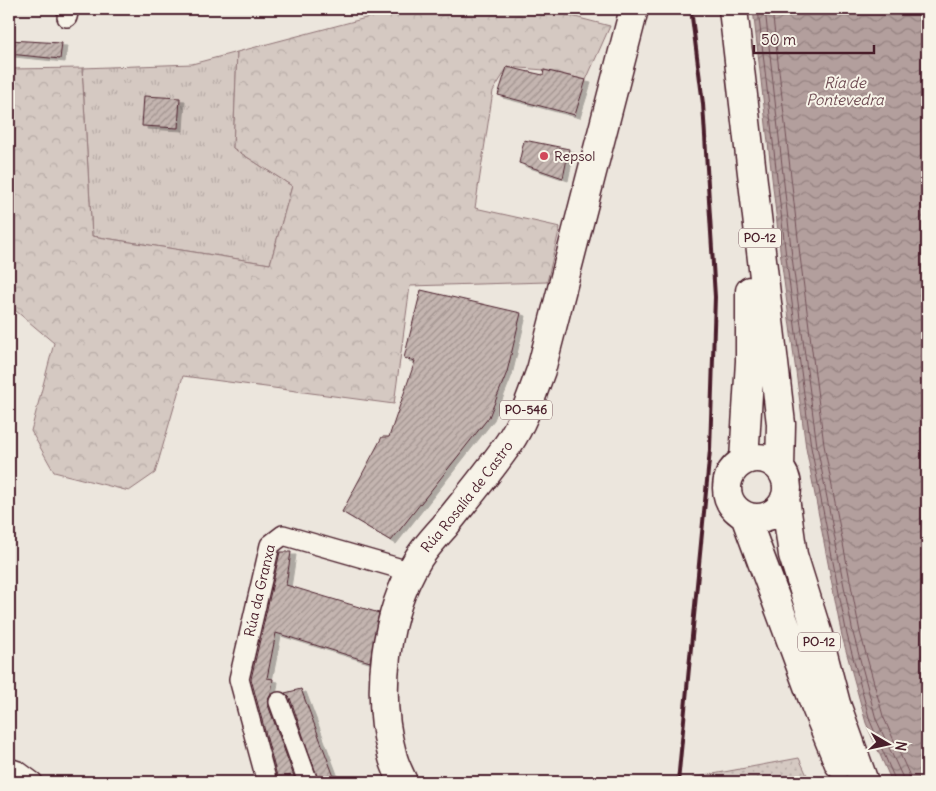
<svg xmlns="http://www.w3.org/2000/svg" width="936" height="791" viewBox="0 0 936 791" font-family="Delius,sans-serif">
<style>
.grass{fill:url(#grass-tufts);stroke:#907476}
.forest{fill:url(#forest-crowns);stroke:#907476}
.park{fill:url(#park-dots);stroke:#907476}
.water{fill:url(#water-waves);stroke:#896c6f}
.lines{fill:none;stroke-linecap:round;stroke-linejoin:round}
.shore{stroke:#745259;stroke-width:1}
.building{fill:url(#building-hatch);stroke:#4a1f2b;filter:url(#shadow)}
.street-casing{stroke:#4a1f2b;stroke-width:22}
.primary-casing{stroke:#4a1f2b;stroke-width:31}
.highway-casing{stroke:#4a1f2b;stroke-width:31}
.street{stroke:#f7f3e8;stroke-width:19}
.primary{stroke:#f7f3e8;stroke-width:28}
.highway{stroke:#f7f3e8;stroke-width:28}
.rail{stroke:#4a1f2b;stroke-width:4}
.poi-dot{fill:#d1495b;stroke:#f7f3e8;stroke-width:2}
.labels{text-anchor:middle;stroke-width:4;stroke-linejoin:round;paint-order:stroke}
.shield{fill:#f7f3e8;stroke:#7e5f64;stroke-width:1}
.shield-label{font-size:12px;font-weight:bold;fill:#4a1f2b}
.poi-label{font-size:14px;fill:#4a1f2b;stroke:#f7f3e8;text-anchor:start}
.street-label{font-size:14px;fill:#4a1f2b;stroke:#f7f3e8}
.water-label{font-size:15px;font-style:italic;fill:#6f4c53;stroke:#f7f3e8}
</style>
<defs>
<pattern id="grass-tufts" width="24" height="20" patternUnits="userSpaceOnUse" patternTransform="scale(1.25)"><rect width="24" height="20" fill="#d5c9c2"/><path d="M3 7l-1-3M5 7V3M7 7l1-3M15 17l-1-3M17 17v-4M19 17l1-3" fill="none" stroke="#b8aca7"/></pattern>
<pattern id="forest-crowns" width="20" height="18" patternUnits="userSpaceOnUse" patternTransform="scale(1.25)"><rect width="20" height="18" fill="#d5c9c2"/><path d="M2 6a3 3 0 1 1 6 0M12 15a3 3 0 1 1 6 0" fill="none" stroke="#b8aca7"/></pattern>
<pattern id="park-dots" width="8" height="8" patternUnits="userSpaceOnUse" patternTransform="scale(1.25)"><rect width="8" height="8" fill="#d5c9c2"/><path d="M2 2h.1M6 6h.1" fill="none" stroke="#b8aca7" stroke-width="1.8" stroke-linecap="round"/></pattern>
<pattern id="water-waves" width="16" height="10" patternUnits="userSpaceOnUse" patternTransform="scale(1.25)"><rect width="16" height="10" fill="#b39f9d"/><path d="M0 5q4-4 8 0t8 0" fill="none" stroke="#948180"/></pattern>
<pattern id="building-hatch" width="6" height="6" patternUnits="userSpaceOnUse" patternTransform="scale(1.25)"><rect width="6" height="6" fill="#c4b5b0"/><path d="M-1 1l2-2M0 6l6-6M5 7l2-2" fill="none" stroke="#a1938f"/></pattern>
<filter id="shadow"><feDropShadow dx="5" dy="3" stdDeviation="0" flood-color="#0004"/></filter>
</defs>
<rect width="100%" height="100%" fill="#ece6dd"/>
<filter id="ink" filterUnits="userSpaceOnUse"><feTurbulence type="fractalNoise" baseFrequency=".02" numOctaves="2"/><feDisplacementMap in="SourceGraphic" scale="10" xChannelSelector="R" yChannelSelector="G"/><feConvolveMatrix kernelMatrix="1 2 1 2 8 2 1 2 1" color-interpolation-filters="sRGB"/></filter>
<g filter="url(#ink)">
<path class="grass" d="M 237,52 L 233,148 L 292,186 L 270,264 L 92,236 L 82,68 L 192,64 Z"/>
<path class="forest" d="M 400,9 L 544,9 L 610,26 L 586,80 L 544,70 L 508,67 L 493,91 L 475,208 L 560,227 L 547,282 L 410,286 L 394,404 L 183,376 L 155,473 L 129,491 L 54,472 L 31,431 L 54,343 L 9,305 L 9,69 L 82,68 L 92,236 L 270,264 L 292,186 L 233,148 L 237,52 Z"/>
<path class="park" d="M 799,758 L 810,782 L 691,782 L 692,778 Z"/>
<path class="water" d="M 753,9 L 927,9 L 927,782 L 892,782 L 866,723 L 842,636 L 806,448 L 781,258 Z"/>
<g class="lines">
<path class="shore" d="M 758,9 L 786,257 L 811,447 L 847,635 L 870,721 L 896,782
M 765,9 L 792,257 L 817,446 L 853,633 L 876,719 L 902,776 L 903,782
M 772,9 L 800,256 L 824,445 L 860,632 L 883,716 L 909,774 L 910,782"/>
</g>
<path class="building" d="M 9,40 L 62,43 L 60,59 L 9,54 Z
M 507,67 L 543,75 L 544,70 L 586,80 L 575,115 L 498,95 Z
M 144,96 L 180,98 L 178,128 L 142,126 Z
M 524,140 L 569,149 L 563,178 L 519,163 Z
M 421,290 L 521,313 L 507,372 L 489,417 L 391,541 L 342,512 L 382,437 L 389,437 L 415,361 L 404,358 Z
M 280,552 L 291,552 L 286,585 L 379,613 L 370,662 L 276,633 L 267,678 L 273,679 L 271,694 L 268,700 L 268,705 L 296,782 L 277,782 L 277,776 L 251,679 Z
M 301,689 L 336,782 L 319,782 L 290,698 L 285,693 Z"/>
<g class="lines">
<defs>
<g id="street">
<path d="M 67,17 L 69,9"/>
<path d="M 279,702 L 308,782"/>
<path d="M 9,768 L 18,771 L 33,782"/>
<path id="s1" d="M 264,782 L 266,779 L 239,679 L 270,545 L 283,535 L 412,572"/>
</g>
<g id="primary">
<path id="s2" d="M 403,782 C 399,773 394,764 392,754 C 375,693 385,613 418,559 C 425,548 435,537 444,527 C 466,499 489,472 509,443 C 524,421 532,394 541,370 L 634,9"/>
</g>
<path id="highway" d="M 733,9 L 781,424 L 780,468
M727 488a30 30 0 1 1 60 0a30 30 0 1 1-60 0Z
M 744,460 L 750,361 L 750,291
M 785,498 L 793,555 L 818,635 L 836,704 L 864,782
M 745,516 L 815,705 L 839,764"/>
</defs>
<use href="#street" class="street-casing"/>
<use href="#primary" class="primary-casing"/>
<use href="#highway" class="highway-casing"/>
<use href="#street" class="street"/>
<use href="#primary" class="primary"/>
<use href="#highway" class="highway"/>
<path class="rail" d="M 678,782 L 710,450 L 715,297 L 703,104 L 691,9"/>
</g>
</g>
<circle class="poi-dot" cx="544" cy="156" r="5"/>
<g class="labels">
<g class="shield">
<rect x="739" y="228.5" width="42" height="19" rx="4"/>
<rect x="500" y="400.5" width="52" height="19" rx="4"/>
<rect x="798" y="632.5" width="42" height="19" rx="4"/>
</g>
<g class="shield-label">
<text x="760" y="242">PO-12</text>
<text x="526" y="414">PO-546</text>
<text x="819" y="646">PO-12</text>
</g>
<g class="poi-label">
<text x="554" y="161">Repsol</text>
</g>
<g class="street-label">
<text dy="5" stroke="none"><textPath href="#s2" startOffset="311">Rúa Rosalía de Castro</textPath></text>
<text dy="5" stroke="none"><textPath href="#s1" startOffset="198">Rúa da Granxa</textPath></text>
</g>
<g class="water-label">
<text x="845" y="88">Ría de<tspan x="845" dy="17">Pontevedra</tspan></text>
</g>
</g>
<rect width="936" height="791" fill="none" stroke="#f7f3e8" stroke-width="30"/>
<rect x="15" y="15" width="906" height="761" fill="none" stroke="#4a1f2b" stroke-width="2" filter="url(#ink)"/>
<g transform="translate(888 744) rotate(99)" stroke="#f7f3e8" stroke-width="4" paint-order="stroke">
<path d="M0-4L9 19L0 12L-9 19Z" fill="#4a1f2b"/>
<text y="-8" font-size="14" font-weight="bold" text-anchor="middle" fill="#4a1f2b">N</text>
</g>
<path d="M754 45v8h120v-8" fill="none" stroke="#4a1f2b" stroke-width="2.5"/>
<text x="761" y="45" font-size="15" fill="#4a1f2b" stroke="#f7f3e8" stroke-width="4" paint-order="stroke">50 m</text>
</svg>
